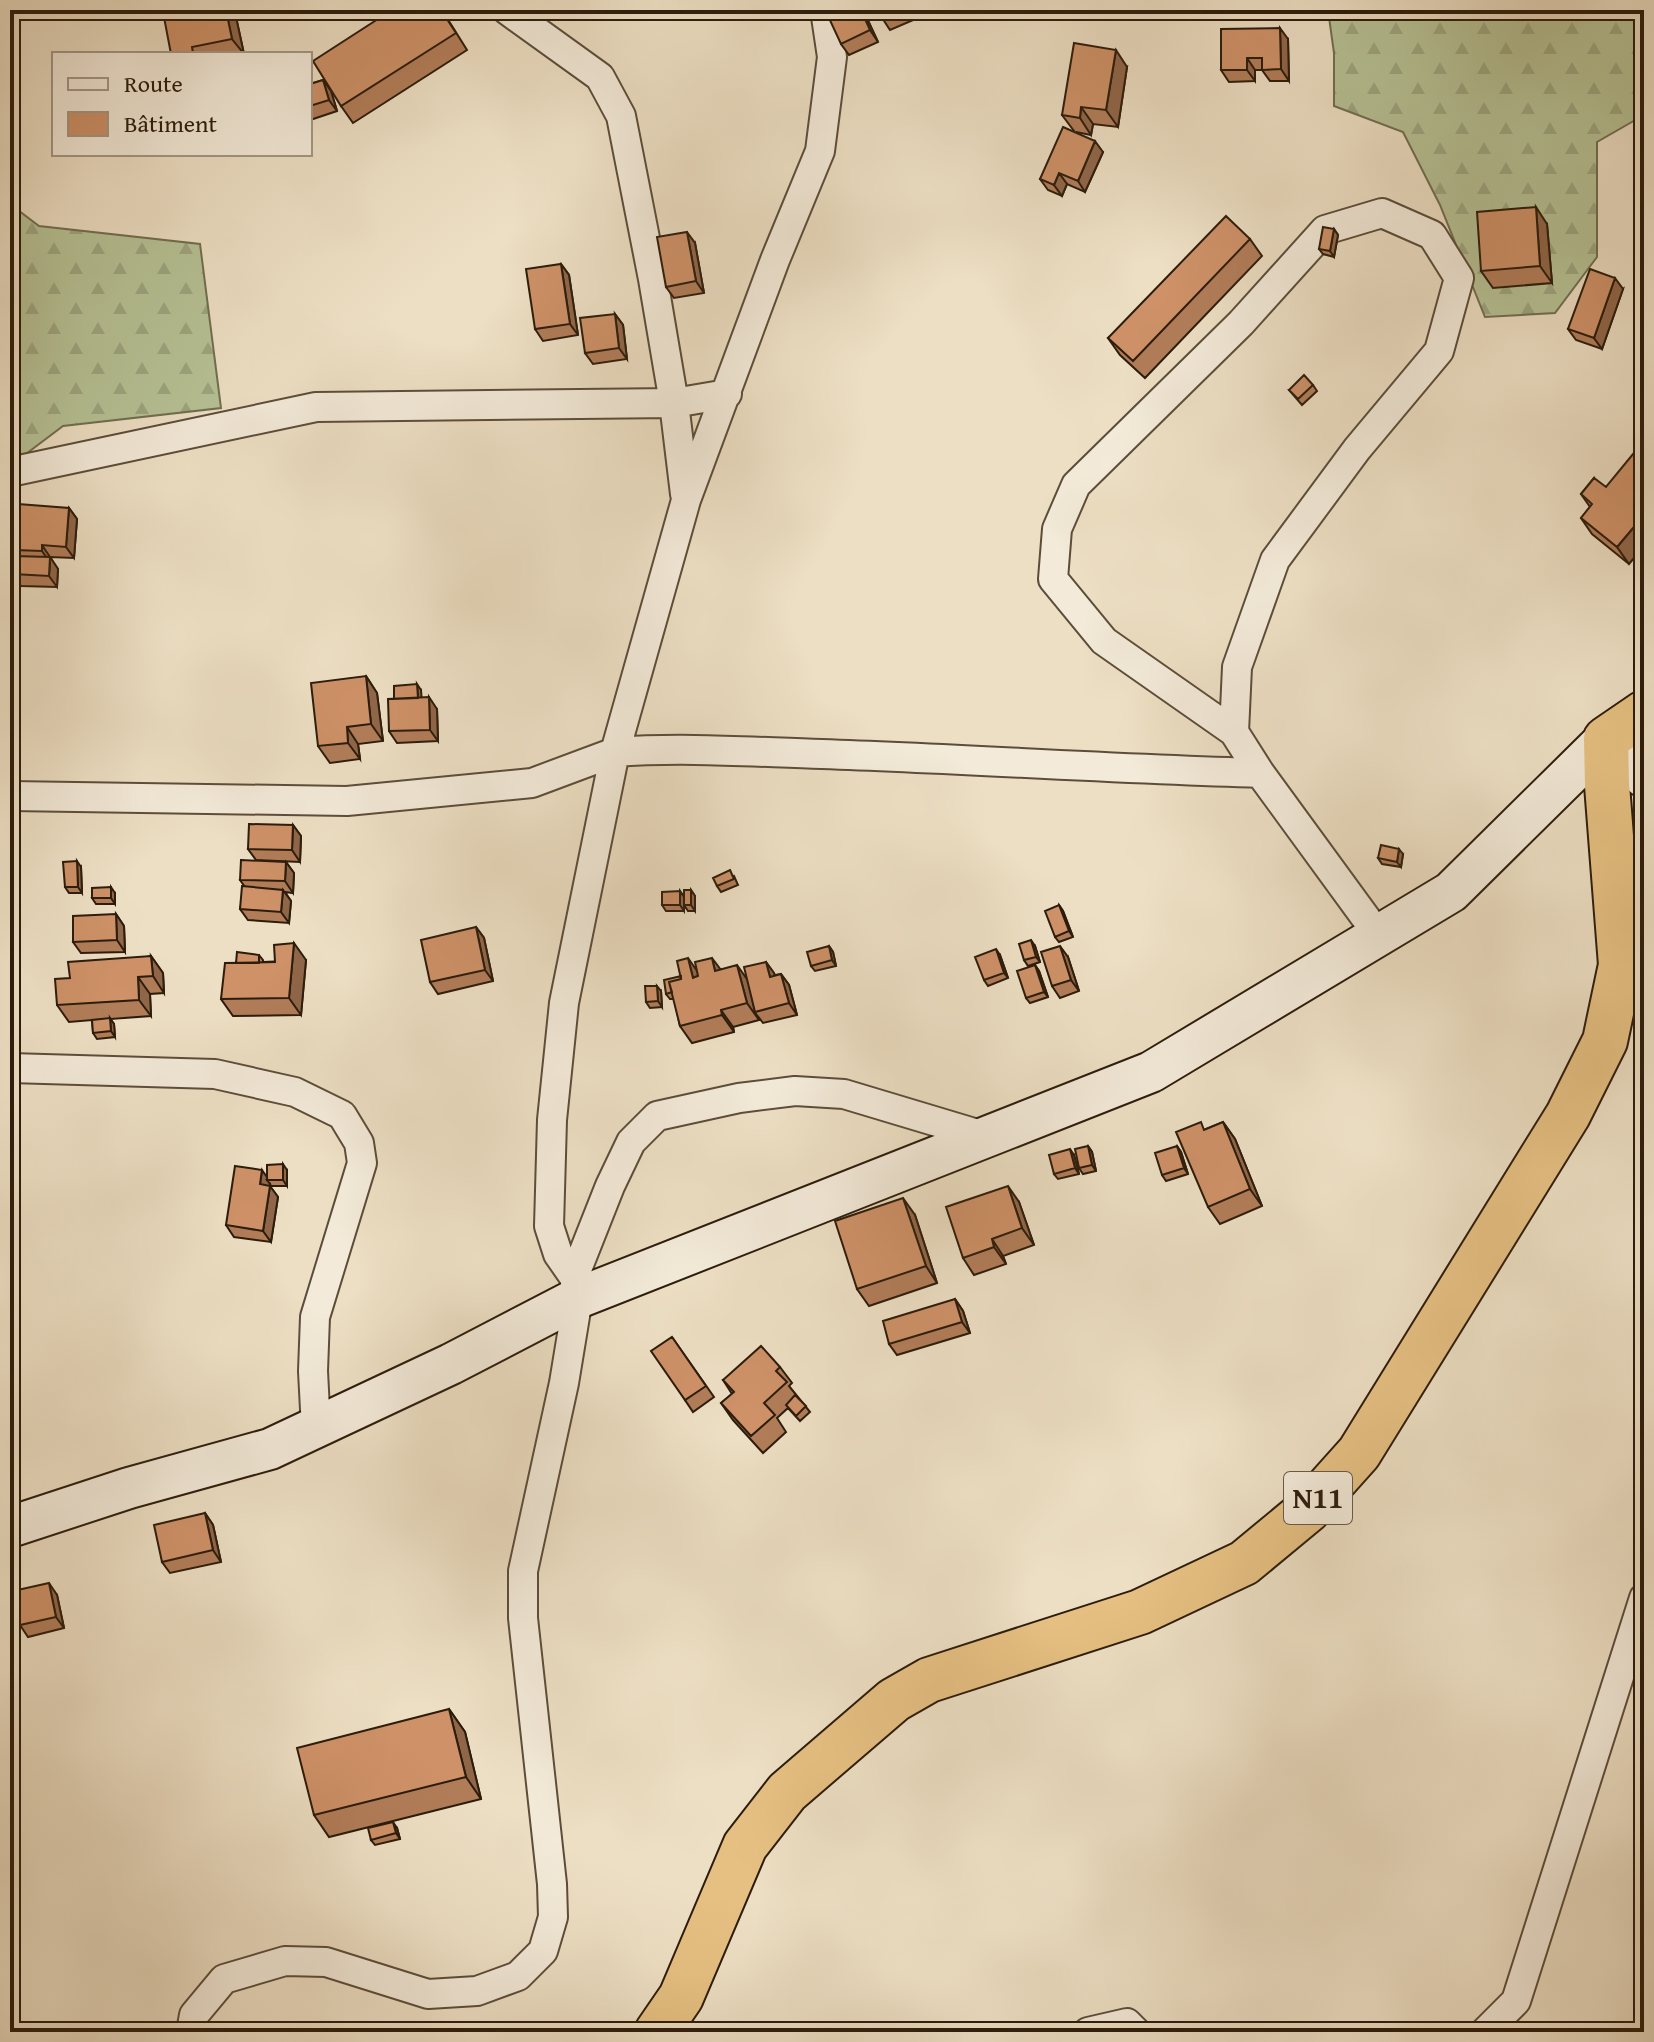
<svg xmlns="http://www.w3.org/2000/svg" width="1654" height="2042" viewBox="0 0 1654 2042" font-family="'Gentium Book Plus',serif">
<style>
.forest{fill:url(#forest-firs);stroke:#716f51;stroke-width:2}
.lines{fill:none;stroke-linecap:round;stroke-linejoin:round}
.street-casing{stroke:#5c4d3a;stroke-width:32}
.secondary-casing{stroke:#2c1c0c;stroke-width:44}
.highway-casing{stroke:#2c1c0c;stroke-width:48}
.street{stroke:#f3ead9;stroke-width:28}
.secondary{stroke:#f3ead9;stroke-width:40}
.highway{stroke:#e6c082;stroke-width:44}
.wall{fill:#b17d59;stroke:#2c1c0c;stroke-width:2}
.shaded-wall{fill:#906649;stroke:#2c1c0c;stroke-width:2}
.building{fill:#ce9168;stroke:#2c1c0c;stroke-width:2}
.labels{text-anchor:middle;stroke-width:7;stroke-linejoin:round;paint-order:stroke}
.shield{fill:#f3ead9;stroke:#685a4a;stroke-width:2}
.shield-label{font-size:30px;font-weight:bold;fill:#2c1c0c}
</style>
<defs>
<pattern id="forest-firs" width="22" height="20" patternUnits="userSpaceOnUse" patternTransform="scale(2)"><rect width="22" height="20" fill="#b6c296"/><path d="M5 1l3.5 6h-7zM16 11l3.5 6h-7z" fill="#9da680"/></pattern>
</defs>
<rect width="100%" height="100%" fill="#eddfc4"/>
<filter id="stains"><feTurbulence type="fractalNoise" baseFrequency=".0025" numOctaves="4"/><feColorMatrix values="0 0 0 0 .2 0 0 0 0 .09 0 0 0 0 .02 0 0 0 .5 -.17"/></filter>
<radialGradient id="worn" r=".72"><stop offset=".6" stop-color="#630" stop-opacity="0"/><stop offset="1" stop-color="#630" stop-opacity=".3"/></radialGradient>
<path class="forest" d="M 1328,10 L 1644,10 L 1644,115 L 1597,142 L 1597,257 L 1555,313 L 1485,317 L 1440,205 L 1403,132 L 1334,106 L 1334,53 Z
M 10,204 L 39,226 L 200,244 L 221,408 L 63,426 L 10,466 Z"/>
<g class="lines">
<defs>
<path id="street" d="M 507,10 L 600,77 L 621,116 L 653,279 L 674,403 L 685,494
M 825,10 L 832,57 L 820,151 L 775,260 L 686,500 L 615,752 C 684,747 753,752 822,754 C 968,759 1114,769 1260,773 L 1379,936
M 10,472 L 316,407 L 674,403 L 727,394
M 1234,732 L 1237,667 L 1275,560 L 1357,449 L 1439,351 L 1459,278 L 1432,235 L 1382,213 L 1325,230 L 1241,323 L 1076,485 L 1057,529 L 1053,579 L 1104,641 L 1234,732 L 1260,773
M 10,796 L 347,801 L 532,783 L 615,752
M 10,1068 L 215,1074 L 295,1092 L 342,1115 L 359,1143 L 362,1163 L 315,1317 L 313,1371 L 316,1429
M 574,1277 L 610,1186 L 631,1142 L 657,1116 L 739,1098 L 795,1091 L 844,1094 L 984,1136
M 191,2032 L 194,2015 L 224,1979 L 285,1961 L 326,1962 L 428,1994 L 477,1991 L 518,1976 L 543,1951 L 553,1917 L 552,1884 L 523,1618 L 523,1571 L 564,1383 L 578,1298 L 574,1277 L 558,1254 L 549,1226 L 552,1120 L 564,1003 L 615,752
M 1088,2032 L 1127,2023 L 1136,2032
M 1485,2032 L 1516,2001 L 1644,1598"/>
<path id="secondary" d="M 10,1527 L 129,1488 L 270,1449 L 451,1364 L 578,1298 L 1151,1072 L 1451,892 L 1606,739 L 1644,777"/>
<path id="highway" d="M 657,2032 L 681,1997 L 745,1846 L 787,1792 L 894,1700 L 929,1680 L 1140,1612 L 1244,1563 L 1308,1510 L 1359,1453 L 1568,1115 L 1605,1041 L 1621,965 L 1607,785 L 1606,739 L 1644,713"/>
</defs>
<use href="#street" class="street-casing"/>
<use href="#secondary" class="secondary-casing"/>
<use href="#highway" class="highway-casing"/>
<use href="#street" class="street"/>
<use href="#secondary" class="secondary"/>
<use href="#highway" class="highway"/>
</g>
<path class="wall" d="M 392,10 L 442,10 L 467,50 L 353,123 L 341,106 Z
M 877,10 L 923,10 L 925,15 L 890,30 Z
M 865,14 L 878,42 L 849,55 L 841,44 Z
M 236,17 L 244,54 L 171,54 Z
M 1288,39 L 1289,81 L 1270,81 L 1262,70 L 1255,70 L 1255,81 L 1229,82 L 1221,70 Z
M 1127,67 L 1118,127 L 1093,124 L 1091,135 L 1076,132 L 1103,152 L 1085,192 L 1067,184 L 1062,196 L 1048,190 L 1040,179 L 1074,131 L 1062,115 Z
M 323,80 L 331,91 L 337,111 L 310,120 L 310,84 Z
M 1547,224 L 1552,283 L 1493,288 L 1481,271 Z
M 1334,229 L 1338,235 L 1334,257 L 1323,254 L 1319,249 Z
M 1250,239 L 1262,256 L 1145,378 L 1120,355 L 1108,338 Z
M 695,243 L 704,293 L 674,298 L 666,287 Z
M 561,264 L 569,275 L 578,335 L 543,341 L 535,329 Z
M 1623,289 L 1602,349 L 1576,340 L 1568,329 Z
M 615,314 L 623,325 L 627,359 L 593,364 L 585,353 Z
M 1313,385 L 1317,391 L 1302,405 L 1289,390 Z
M 1594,478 L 1629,564 L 1592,534 L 1581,518 L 1590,507 L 1581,494 Z
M 69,508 L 77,519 L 74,558 L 50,557 L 58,569 L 57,587 L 21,586 L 13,574 L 19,557 L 15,550 Z
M 366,676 L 377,693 L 383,741 L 358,744 L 360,759 L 330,763 L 318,746 Z
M 421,690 L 421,698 L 437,709 L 438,741 L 397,743 L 389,731 L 394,699 Z
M 293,825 L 301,836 L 300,862 L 256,860 L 248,849 Z
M 1403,854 L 1401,867 L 1382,864 L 1378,858 Z
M 286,862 L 294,873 L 293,893 L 285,892 L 291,901 L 289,923 L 248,920 L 240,909 L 245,887 L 240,880 Z
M 81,867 L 82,893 L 69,893 L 65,887 Z
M 734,876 L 738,885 L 721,892 L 717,886 Z
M 691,890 L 695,896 L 695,911 L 688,911 L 684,905 Z
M 680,891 L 684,897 L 684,911 L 666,911 L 662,905 Z
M 115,893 L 115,904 L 96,904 L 92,898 Z
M 1059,905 L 1063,911 L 1073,937 L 1059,942 L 1055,937 Z
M 116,914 L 124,926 L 125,952 L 81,953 L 73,942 Z
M 476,927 L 484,938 L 493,981 L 438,994 L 430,982 Z
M 829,946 L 833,952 L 836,966 L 815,971 L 811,966 Z
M 1035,946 L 1040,962 L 1028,966 L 1024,960 Z
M 259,955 L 263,960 L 263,962 L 306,960 L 301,1015 L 233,1016 L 221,999 L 236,963 Z
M 1000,955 L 1008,978 L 988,986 L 984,980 Z
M 151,956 L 163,973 L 164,993 L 150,994 L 151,1016 L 110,1019 L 114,1024 L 115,1037 L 97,1039 L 93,1033 L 92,1020 L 69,1022 L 57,1005 L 70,978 Z
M 1068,957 L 1079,991 L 1060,998 L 1052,986 Z
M 766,962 L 775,975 L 781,974 L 789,985 L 797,1015 L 763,1023 L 757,1015 L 759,1020 L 733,1027 L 734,1032 L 692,1043 L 680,1026 L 674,999 L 670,999 L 666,994 L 681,976 L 697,972 L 720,969 L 746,978 Z
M 1035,965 L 1039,971 L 1048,997 L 1030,1003 L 1026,998 Z
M 661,991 L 662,1007 L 650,1008 L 646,1002 Z
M 1223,1122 L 1235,1139 L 1262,1206 L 1220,1224 L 1208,1207 L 1206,1129 Z
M 1088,1146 L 1092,1152 L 1096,1171 L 1083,1174 L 1079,1168 Z
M 1177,1146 L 1181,1152 L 1188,1174 L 1166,1181 L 1162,1175 Z
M 1074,1155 L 1079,1174 L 1058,1179 L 1054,1174 Z
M 287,1170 L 287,1186 L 271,1186 L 270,1184 L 269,1185 L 278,1197 L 271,1242 L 234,1237 L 226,1225 L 267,1177 Z
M 1019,1202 L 1034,1245 L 1003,1256 L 1006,1264 L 974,1275 L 963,1258 Z
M 915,1215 L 937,1283 L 869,1306 L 857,1289 Z
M 955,1299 L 963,1311 L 970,1333 L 897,1355 L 889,1344 Z
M 672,1337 L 714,1397 L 693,1412 L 685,1400 Z
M 780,1367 L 792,1383 L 789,1386 L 810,1412 L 800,1421 L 788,1408 L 777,1418 L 786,1432 L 763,1453 L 733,1420 L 721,1403 L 732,1394 L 723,1380 Z
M 205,1513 L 213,1525 L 221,1562 L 170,1573 L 162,1562 Z
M 57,1595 L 64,1628 L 28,1637 L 20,1625 Z
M 449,1709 L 465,1732 L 481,1799 L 329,1837 L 314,1815 Z
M 397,1828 L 400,1839 L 375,1845 L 371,1840 Z"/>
<path class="shaded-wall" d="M 226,10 L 232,10 L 236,17 L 244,54 L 232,39 Z
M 861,10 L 862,10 L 865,14 L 878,42 L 870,30 Z
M 1280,28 L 1288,39 L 1289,81 L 1281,69 Z
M 1116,50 L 1127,67 L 1118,127 L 1106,110 Z
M 1247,58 L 1255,70 L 1255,81 L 1247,70 Z
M 323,80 L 331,91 L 337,111 L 329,100 Z
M 1081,107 L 1093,124 L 1091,135 L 1080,118 Z
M 1095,141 L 1103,152 L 1085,192 L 1078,181 Z
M 1059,173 L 1067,184 L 1062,196 L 1054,185 Z
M 1536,207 L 1547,224 L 1552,283 L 1540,266 Z
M 1334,229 L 1338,235 L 1334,257 L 1330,251 Z
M 687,232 L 695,243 L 704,293 L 696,281 Z
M 561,264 L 569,275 L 578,335 L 570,324 Z
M 1615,278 L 1623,289 L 1602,349 L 1594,338 Z
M 615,314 L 623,325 L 627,359 L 619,348 Z
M 69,508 L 77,519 L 74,558 L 66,547 Z
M 1644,515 L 1644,546 L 1629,564 L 1617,547 Z
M 42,545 L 58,569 L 57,587 L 49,576 L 50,563 L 42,551 Z
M 366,676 L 377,693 L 383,741 L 371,724 Z
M 417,684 L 421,690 L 422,703 L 418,698 Z
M 429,697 L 437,709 L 438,741 L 430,730 Z
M 347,727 L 358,744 L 360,759 L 348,743 Z
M 293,825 L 301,836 L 300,862 L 292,850 Z
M 1399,849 L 1403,854 L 1401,867 L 1397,862 Z
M 77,861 L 81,867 L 82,893 L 78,887 Z
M 286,862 L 294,873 L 293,893 L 285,881 Z
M 111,887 L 115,893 L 115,904 L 111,898 Z
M 283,890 L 291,901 L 289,923 L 281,912 Z
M 691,890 L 695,896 L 695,911 L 691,905 Z
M 680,891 L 684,897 L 684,911 L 680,905 Z
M 1059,905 L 1063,911 L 1073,937 L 1069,931 Z
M 116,914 L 124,926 L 125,952 L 117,940 Z
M 476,927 L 484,938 L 493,981 L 485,970 Z
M 1031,940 L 1035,946 L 1040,962 L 1036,957 Z
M 294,943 L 306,960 L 301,1015 L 289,998 Z
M 829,946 L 833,952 L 836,966 L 832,960 Z
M 1060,946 L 1068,957 L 1079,991 L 1071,980 Z
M 996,949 L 1000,955 L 1008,978 L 1004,973 Z
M 151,956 L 163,973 L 164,993 L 153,976 Z
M 688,958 L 700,975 L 693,978 Z
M 712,958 L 724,974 L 715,971 Z
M 766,962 L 774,973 L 778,988 L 770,977 Z
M 737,965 L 749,982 L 755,1012 L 759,1020 L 747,1003 Z
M 1035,965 L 1039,971 L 1048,997 L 1044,992 Z
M 781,974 L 789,985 L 797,1015 L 789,1003 Z
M 138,977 L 150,994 L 151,1016 L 139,1000 Z
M 657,986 L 661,991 L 662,1007 L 658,1001 Z
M 721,1010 L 733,1027 L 734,1032 L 722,1015 Z
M 110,1018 L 114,1024 L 115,1037 L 111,1031 Z
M 1223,1122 L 1235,1139 L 1262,1206 L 1250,1189 Z
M 1088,1146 L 1092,1152 L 1096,1171 L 1092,1165 Z
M 1177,1146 L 1181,1152 L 1188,1174 L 1184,1168 Z
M 1070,1149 L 1074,1155 L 1079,1174 L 1075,1168 Z
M 283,1164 L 287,1170 L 287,1186 L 283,1180 Z
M 262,1170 L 269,1180 L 267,1180 L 270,1184 L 268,1195 L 260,1184 Z
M 270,1186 L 278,1197 L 271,1242 L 263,1231 Z
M 1008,1186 L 1019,1202 L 1034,1245 L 1022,1228 Z
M 903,1198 L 915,1215 L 937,1283 L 926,1266 Z
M 992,1239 L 1003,1256 L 1006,1264 L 994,1247 Z
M 955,1299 L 963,1311 L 970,1333 L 962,1322 Z
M 205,1513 L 213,1525 L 221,1562 L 213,1550 Z
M 49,1583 L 57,1595 L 64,1628 L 56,1617 Z
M 449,1709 L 465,1732 L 481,1799 L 466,1777 Z
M 393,1822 L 397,1828 L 400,1839 L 396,1833 Z"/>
<path class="building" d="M 173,10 L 226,10 L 232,39 L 192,47 L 193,53 L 171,54 L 163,12 Z
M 392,10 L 441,10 L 456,33 L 341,106 L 313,61 Z
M 841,10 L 861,10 L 870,30 L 841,44 L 828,16 Z
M 1280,28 L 1281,69 L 1262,70 L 1262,58 L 1247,58 L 1247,70 L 1221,70 L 1221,29 Z
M 1074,43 L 1116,50 L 1106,110 L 1081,107 L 1080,118 L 1062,115 Z
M 323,80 L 329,100 L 310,106 L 310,84 Z
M 1063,127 L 1095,141 L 1078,181 L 1059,173 L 1054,185 L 1040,179 Z
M 1536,207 L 1540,266 L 1481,271 L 1477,212 Z
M 1226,216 L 1250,239 L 1133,361 L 1108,338 Z
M 1323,227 L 1334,229 L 1330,251 L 1319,249 Z
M 687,232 L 696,281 L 666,287 L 657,237 Z
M 561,264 L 570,324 L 535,329 L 526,269 Z
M 1590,269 L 1615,278 L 1594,338 L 1568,329 Z
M 615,314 L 619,348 L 585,353 L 580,318 Z
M 1304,375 L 1313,385 L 1298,399 L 1289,390 Z
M 1638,448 L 1644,453 L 1644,515 L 1617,547 L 1581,518 L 1592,504 L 1581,494 L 1594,478 L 1606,487 Z
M 18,504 L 69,508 L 66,547 L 42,545 L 42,551 L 15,550 Z
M 13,556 L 50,557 L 49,576 L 13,574 Z
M 366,676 L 371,724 L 347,727 L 348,743 L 318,746 L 311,683 Z
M 417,684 L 418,698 L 394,699 L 394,686 Z
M 429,697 L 430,730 L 389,731 L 388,699 Z
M 249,824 L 293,825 L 292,850 L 248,849 Z
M 1381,845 L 1399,849 L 1397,862 L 1378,858 Z
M 241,860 L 286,862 L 285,881 L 240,880 Z
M 77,861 L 78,887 L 65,887 L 63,862 Z
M 730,870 L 734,879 L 717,886 L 713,878 Z
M 242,886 L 283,890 L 281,912 L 240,909 Z
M 111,887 L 111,898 L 92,898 L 92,888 Z
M 684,890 L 691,890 L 691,905 L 684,905 Z
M 680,891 L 680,905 L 662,905 L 662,892 Z
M 1059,905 L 1069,931 L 1055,937 L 1045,911 Z
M 116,914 L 117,940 L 73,942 L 73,916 Z
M 476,927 L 485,970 L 430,982 L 421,940 Z
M 1031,940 L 1036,957 L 1024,960 L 1019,944 Z
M 294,943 L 289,998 L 221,999 L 225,963 L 275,962 L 274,945 Z
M 829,946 L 832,960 L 811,966 L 807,952 Z
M 1060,946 L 1071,980 L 1052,986 L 1041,952 Z
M 996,949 L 1004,973 L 984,980 L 975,957 Z
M 237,952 L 259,955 L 259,963 L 236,963 Z
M 151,956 L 153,976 L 138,977 L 139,1000 L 57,1005 L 55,979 L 70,978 L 68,962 Z
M 688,958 L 693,978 L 698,976 L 695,962 L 712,958 L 715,971 L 737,965 L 747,1003 L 721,1010 L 722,1015 L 680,1026 L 669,982 L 681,979 L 677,961 Z
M 766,962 L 770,977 L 781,974 L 789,1003 L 755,1012 L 744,967 Z
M 1035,965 L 1044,992 L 1026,998 L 1017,971 Z
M 681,976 L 681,979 L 669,982 L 672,992 L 666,994 L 664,980 Z
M 645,986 L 657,986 L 658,1001 L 646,1002 Z
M 110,1018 L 111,1031 L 93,1033 L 92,1020 Z
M 1201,1122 L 1204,1130 L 1223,1122 L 1250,1189 L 1208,1207 L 1176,1132 Z
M 1088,1146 L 1092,1165 L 1079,1168 L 1075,1149 Z
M 1177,1146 L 1184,1168 L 1162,1175 L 1155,1153 Z
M 1070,1149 L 1075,1168 L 1054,1174 L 1049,1155 Z
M 283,1164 L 283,1180 L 267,1180 L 267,1165 Z
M 235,1166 L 262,1170 L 260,1184 L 270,1186 L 263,1231 L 226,1225 Z
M 1008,1186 L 1022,1228 L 992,1239 L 994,1247 L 963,1258 L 946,1207 Z
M 903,1198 L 926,1266 L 857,1289 L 835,1221 Z
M 955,1299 L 962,1322 L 889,1344 L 883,1321 Z
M 672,1337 L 706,1386 L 685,1400 L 651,1351 Z
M 761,1346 L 780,1367 L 776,1371 L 787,1382 L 764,1403 L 775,1415 L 751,1436 L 721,1403 L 734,1392 L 723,1380 Z
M 795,1395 L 806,1406 L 796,1416 L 786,1405 Z
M 205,1513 L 213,1550 L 162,1562 L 154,1525 Z
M 49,1583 L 56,1617 L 20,1625 L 13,1591 Z
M 449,1709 L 466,1777 L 314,1815 L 297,1748 Z
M 393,1822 L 396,1833 L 371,1840 L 368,1828 Z
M 266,2024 L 280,2032 L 262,2032 Z"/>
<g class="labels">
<rect class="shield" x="1284" y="1472" width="68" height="52" rx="6"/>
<g class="shield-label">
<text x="1318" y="1508">N11</text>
</g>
</g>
<rect width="1654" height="2042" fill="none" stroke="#eddfc4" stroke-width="40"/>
<rect x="12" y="12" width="1630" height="2018" fill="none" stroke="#2c1c0c" stroke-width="4"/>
<rect x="20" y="20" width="1614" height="2002" fill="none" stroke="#2c1c0c" stroke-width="2"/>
<rect x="52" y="52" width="260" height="104" fill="#f3ead9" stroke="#a39887" stroke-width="2"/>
<rect x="68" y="78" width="40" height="12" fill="#f3ead9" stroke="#a39887" stroke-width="2"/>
<text x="124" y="92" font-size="24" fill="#2c1c0c">Route</text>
<rect x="68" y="112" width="40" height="24" fill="#ce9168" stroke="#a39887" stroke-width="2"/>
<text x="124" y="132" font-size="24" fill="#2c1c0c">Bâtiment</text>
<rect width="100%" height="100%" filter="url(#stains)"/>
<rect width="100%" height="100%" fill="url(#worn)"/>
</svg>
